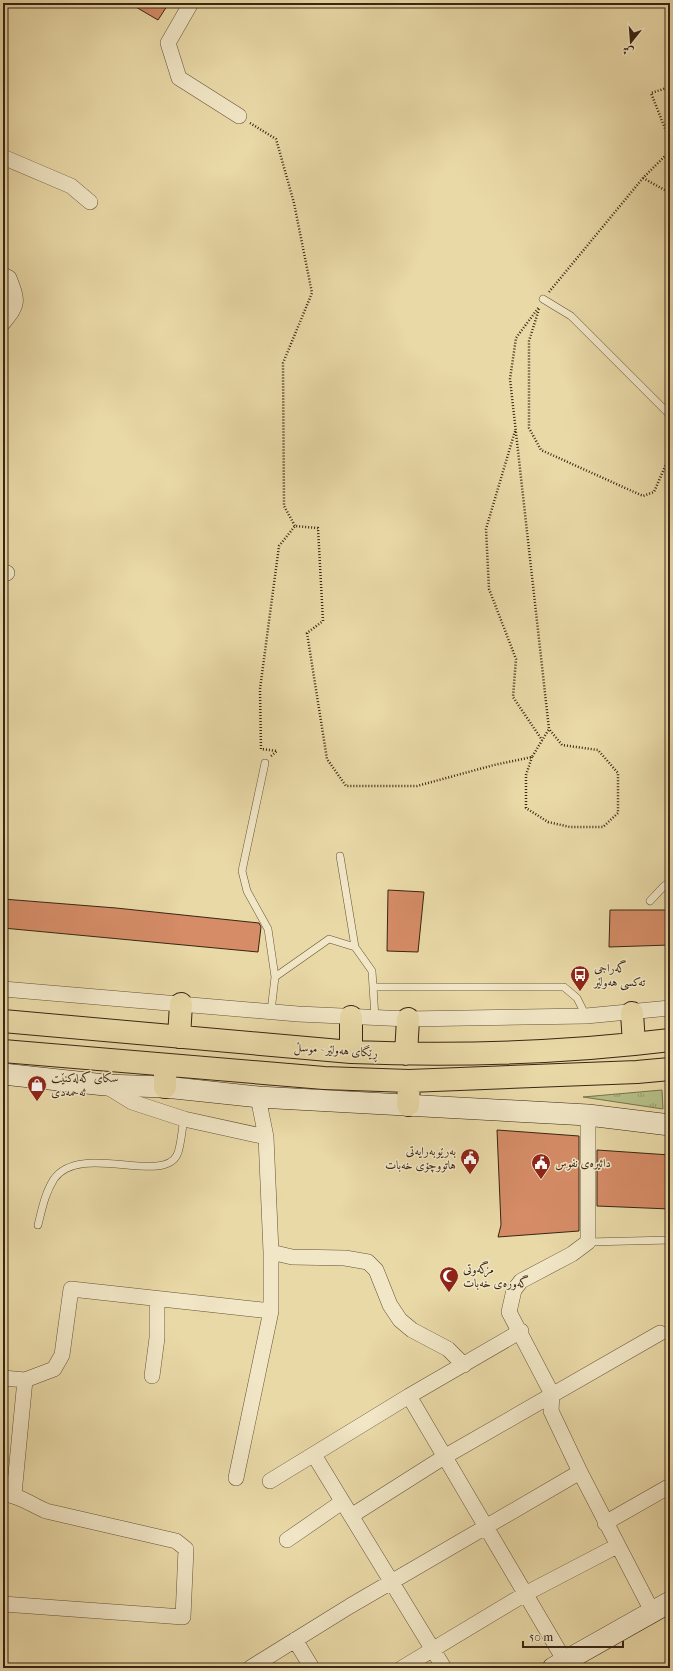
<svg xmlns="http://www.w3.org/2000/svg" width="673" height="1671" viewBox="0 0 673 1671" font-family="'IM FELL French Canon',Amiri,serif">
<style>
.grass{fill:url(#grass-tufts);stroke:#77724d}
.building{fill:#d58c67;stroke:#382513}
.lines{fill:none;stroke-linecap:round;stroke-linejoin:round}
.lane-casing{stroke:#645238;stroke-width:8}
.street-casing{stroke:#645238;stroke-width:16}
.secondary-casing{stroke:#382513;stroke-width:22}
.highway-casing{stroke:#382513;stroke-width:24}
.path{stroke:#382513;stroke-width:2.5;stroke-dasharray:1 2;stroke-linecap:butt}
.lane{stroke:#f1e6c6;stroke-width:7}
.street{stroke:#f1e6c6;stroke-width:15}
.secondary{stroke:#f1e6c6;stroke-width:21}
.highway{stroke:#e9d9a7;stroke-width:22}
.labels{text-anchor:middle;stroke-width:3;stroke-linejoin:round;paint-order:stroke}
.poi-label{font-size:12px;fill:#382513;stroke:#f1e6c6;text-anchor:start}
.street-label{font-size:12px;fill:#382513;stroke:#f1e6c6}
</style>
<defs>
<pattern id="grass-tufts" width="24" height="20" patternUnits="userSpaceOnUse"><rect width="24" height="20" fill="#b6bf87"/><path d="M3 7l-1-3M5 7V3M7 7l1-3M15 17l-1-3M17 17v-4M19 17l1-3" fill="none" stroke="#959b6d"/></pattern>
</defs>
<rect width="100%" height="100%" fill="#e9d9a7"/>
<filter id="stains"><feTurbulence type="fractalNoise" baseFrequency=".005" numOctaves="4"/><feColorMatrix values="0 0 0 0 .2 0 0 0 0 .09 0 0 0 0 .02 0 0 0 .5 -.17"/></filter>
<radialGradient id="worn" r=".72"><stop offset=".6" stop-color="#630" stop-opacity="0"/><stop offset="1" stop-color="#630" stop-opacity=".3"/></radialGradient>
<path class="grass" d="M 662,1090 L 663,1109 L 583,1097 Z"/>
<path class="building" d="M 129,3 L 169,3 L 158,20 Z
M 388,890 L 424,892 L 418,952 L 387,951 Z
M 3,899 L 116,908 L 259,923 L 261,927 L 258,952 L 3,928 Z
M 610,910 L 670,910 L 670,945 L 609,947 Z
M 497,1130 L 579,1136 L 579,1231 L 498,1237 L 501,1225 Z
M 597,1150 L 670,1155 L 670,1209 L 597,1206 Z"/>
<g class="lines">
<defs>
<path id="lane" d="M 543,299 L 571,316 L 670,415
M 265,763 L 242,871 L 247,891 L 268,929 L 275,977
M 340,856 L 355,947
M 650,901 L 664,886 L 670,882
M 373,987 L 564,987 L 577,998 L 586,1016
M 271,1011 L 275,977 L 329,939 L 355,947 L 372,971 L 375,1018
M 38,1225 C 42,1209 45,1193 54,1179 C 80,1142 162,1185 177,1155 C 181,1147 182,1128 184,1119
M 588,1242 L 670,1240"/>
<path id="street" d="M 191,3 L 168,43 L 179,78 L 239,116
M 3,157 L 71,186 L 90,202
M 3,275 L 9,278 C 18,301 19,304 3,323
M 3,573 L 7,573
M 3,989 L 298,1014 L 408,1019 L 586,1016 L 670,1008
M 106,1086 L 132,1102 L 184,1119 L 266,1137
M 588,1115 L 588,1242 L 572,1254 L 521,1281 L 514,1290 L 509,1312 L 552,1394 L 551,1411 L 580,1472 L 653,1613
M 271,1252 L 292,1257 L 345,1258 L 368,1262 L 376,1270 L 390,1305 L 400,1320 L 412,1330 L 448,1349 L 464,1365
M 152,1376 L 157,1338 L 157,1299
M 3,1378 L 25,1380 L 54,1369 L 62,1355 L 71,1289 L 271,1311
M 409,1396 L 569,1668
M 314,1455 L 444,1668
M 236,1478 L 271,1311 L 271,1252 L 266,1137 L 258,1097
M 270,1481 L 409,1396 L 521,1331
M 3,1494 C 19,1495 32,1505 46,1511 L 176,1541 L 186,1549 L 183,1617 L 3,1604
M 14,1494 L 25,1380
M 351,1516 L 444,1457 L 660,1333
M 605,1523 L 670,1486
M 287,1540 L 342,1502
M 295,1640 L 312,1668
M 250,1668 L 350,1606 L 580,1472
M 402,1668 L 525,1594 L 617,1546"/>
<path id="secondary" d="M 3,1074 L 105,1085 L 165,1087 L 258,1097 L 588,1115 L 670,1125
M 553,1668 L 670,1602"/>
<path id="highway" d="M 632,1013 L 634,1044
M 3,1021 L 351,1052 C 457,1056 564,1053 670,1040
M 179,1037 L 181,1004
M 3,1051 L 324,1078 L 409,1081 L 637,1072 L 670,1069
M 351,1052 L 351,1017
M 406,1054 L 408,1019
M 165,1087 L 165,1065
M 408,1105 L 409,1081"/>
</defs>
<use href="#lane" class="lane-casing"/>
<use href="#street" class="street-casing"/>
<use href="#secondary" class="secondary-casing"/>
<use href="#highway" class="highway-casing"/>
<path class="path" d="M 670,87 L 651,93 L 670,141
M 250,123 L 276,139 L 294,203 L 312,293 L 283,363 L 284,506 L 295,526
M 643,178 L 670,193
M 549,292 L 643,178 L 670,151
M 539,309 L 529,341 L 529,428 L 541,450 L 643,496 L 654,492 L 670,455
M 515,431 L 486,529 L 489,589 L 516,659 L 513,697 L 542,740
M 271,756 L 277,751 L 261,749 L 260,689 L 279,546 L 295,526 L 318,528 L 323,621 L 307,633 L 327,759 L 346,786 L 417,786 L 494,765 L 532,757 L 549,729 L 510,379 L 516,338 L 539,307
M 532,757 L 526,775 L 526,808 L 548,822 L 570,827 L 603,827 L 618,813 L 618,773 L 598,750 L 562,745 L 549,729"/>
<use href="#lane" class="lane"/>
<use href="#street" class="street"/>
<use href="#secondary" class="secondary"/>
<use href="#highway" class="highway"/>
</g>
<defs>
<symbol id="bus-pin" viewBox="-11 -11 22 30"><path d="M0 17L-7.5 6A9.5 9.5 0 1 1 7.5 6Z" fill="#8f2418" stroke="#f1e6c6"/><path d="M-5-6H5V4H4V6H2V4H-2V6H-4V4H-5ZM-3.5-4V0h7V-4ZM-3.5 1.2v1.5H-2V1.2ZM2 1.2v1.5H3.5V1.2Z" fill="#fff"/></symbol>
<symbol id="shop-pin" viewBox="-11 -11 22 30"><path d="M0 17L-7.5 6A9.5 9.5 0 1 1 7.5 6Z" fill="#8f2418" stroke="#f1e6c6"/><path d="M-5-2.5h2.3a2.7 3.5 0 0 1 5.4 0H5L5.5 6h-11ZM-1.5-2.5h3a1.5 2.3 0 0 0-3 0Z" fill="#fff"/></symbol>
<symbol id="civic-pin" viewBox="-11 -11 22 30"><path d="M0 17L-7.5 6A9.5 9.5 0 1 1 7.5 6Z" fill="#8f2418" stroke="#f1e6c6"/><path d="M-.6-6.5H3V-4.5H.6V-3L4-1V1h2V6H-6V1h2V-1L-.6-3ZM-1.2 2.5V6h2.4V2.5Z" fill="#fff"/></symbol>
<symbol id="mosque-pin" viewBox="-11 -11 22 30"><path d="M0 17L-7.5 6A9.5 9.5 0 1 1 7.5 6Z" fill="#8f2418" stroke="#f1e6c6"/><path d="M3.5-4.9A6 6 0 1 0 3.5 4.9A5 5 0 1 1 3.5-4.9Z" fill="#fff"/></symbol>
</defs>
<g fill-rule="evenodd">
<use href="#bus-pin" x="569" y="964" width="22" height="30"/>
<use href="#shop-pin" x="26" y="1074" width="22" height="30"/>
<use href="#civic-pin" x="459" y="1147" width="22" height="30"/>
<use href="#civic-pin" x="530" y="1152" width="22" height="30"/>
<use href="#mosque-pin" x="438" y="1265" width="22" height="30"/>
</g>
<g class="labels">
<g class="poi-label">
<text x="594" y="972">گەراجی<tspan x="594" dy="14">تەکسی هەولێر</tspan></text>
<text x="51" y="1082">سکای کەلەکنێت<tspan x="51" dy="14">ئەحمەدی</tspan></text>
<text x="456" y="1155" text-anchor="end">به‌رێوبه‌رایه‌تی<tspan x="456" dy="14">هاتووچۆی خه‌بات</tspan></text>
<text x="555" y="1167">دائیرەی نفوس</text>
<text x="463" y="1273">مزگەوتى<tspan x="463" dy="14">گەورەى خەبات</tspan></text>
</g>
<g class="street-label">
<text transform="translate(336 1050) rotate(4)" y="4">ڕێگای هەولێر - موسڵ</text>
</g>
</g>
<rect width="673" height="1671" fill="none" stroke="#e9d9a7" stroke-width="16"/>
<rect x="4" y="4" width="665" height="1663" fill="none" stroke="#382513" stroke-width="2"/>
<rect x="8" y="8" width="657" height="1655" fill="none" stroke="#382513"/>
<g transform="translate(631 42) rotate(197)" stroke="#f1e6c6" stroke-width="3" paint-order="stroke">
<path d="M0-3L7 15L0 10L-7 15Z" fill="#382513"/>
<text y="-6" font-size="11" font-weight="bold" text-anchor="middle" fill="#382513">ش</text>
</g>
<path d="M523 1641v6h100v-6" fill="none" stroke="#382513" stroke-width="2"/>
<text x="529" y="1641" font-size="12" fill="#382513" stroke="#f1e6c6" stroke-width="3" paint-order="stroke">50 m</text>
<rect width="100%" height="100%" filter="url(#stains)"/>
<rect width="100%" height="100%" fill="url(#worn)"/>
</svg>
